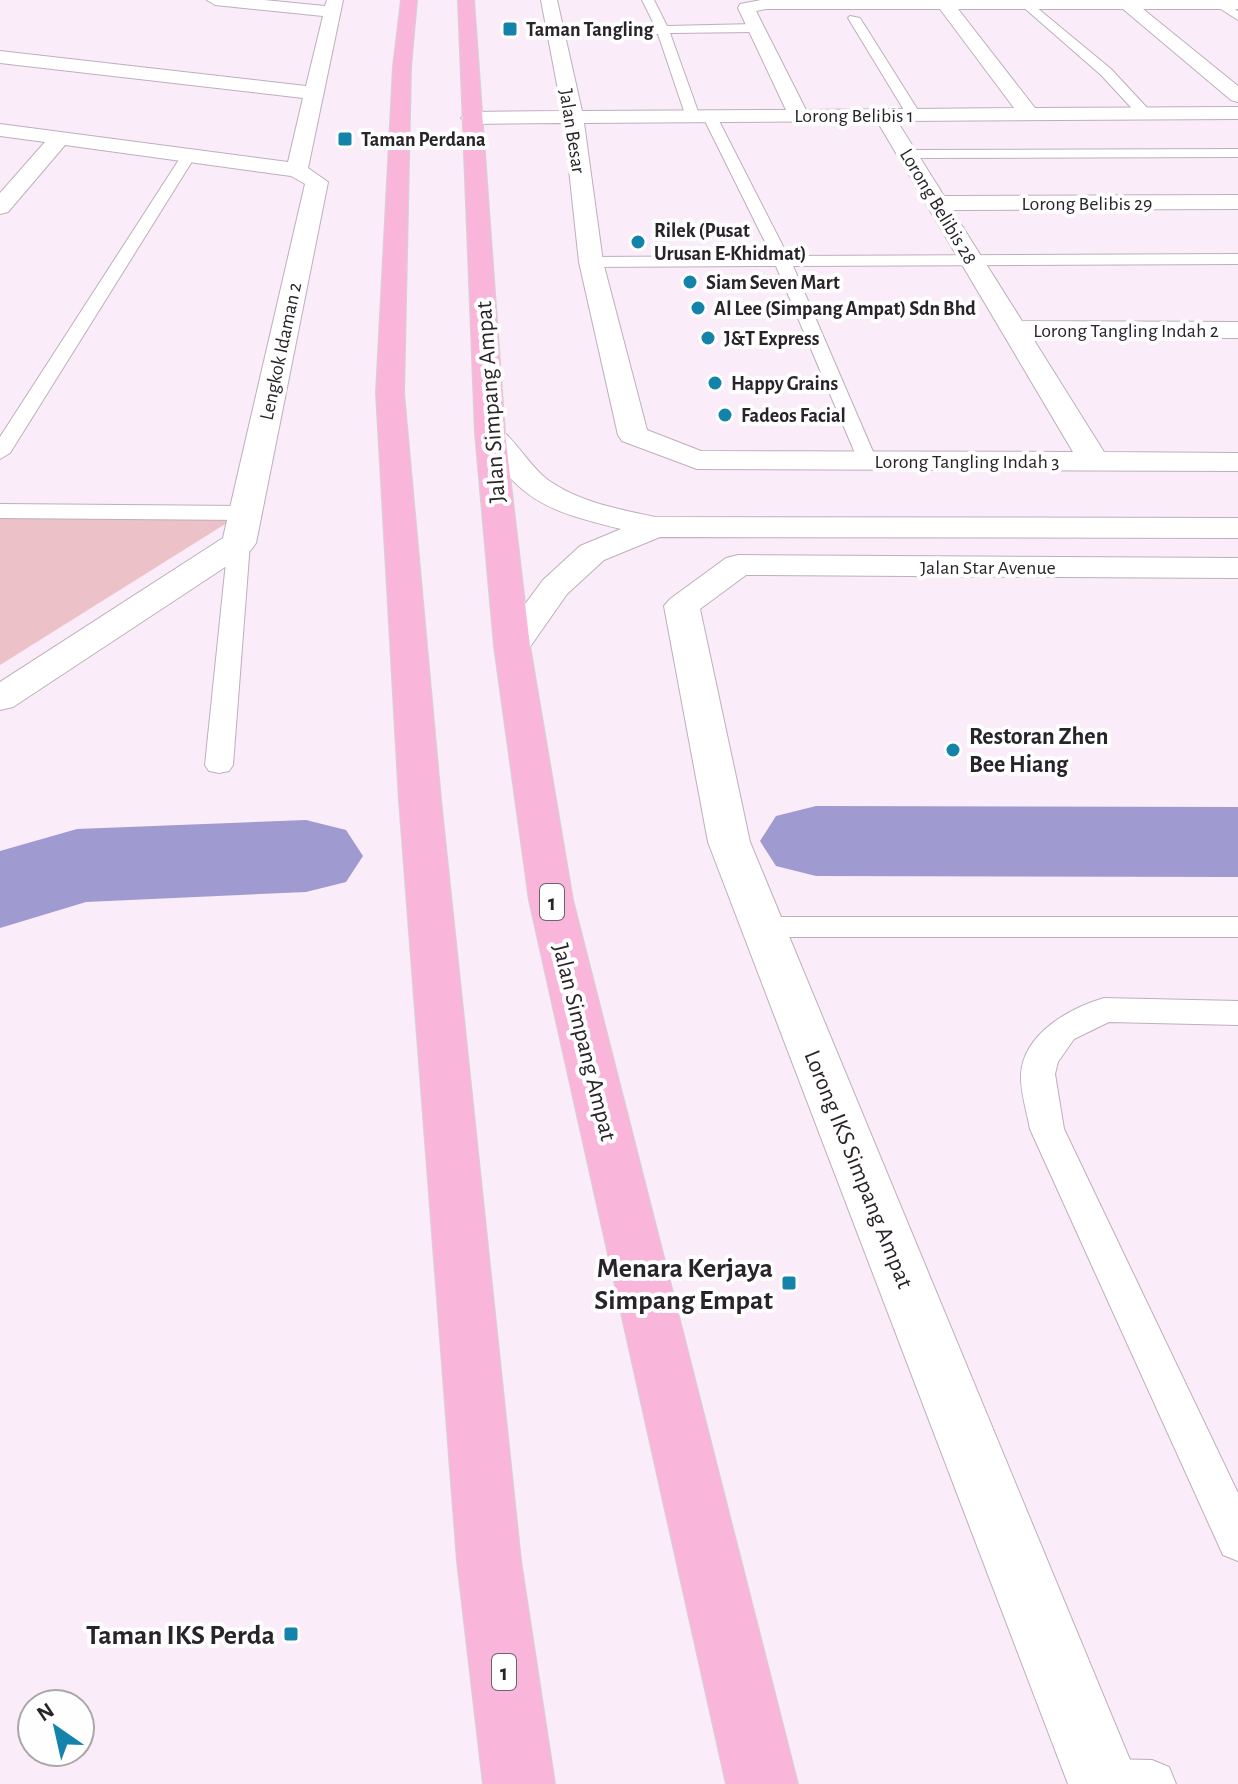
<svg xmlns="http://www.w3.org/2000/svg" width="1238" height="1784" viewBox="0 0 1238 1784" font-family="'Alegreya Sans',sans-serif">
<style>
.green{fill:#ecc1c8}
.lines{fill:none;stroke-linecap:round;stroke-linejoin:round}
.river{fill:#9f9ad0;fill-rule:evenodd}
.service-casing{stroke:#bdafbc;stroke-width:2}
.minor-casing{stroke:#bdafbc;stroke-width:2}
.tertiary-casing{stroke:#bdafbc;stroke-width:2}
.trunk-casing{stroke:#d4d3d4;stroke-width:2}
.service{fill:#fff;fill-rule:evenodd}
.minor{fill:#fff;fill-rule:evenodd}
.tertiary{fill:#fff;fill-rule:evenodd}
.trunk{fill:#fab6da;fill-rule:evenodd}
.poi-dot{fill:#1483aa;stroke:#fefefe;stroke-width:3}
.labels{text-anchor:middle;stroke-width:8;stroke-linejoin:round;paint-order:stroke}
.far-poi-label{font-size:20px;font-weight:bold;fill:#292429;stroke:#fefefe;text-anchor:start}
.far-street-label{font-size:20px;fill:#292429;stroke:#fefefe}
.shield{fill:#fefefe;stroke:#696569;stroke-width:2}
.shield-label{font-size:22px;font-weight:bold;fill:#292429}
.street-label{font-size:24px;fill:#292429;stroke:#fefefe}
.poi-label{font-size:24px;font-weight:bold;fill:#292429;stroke:#fefefe;text-anchor:start}
.near-poi-label{font-size:28px;font-weight:bold;fill:#292429;stroke:#fefefe;text-anchor:end}
</style>
<rect width="100%" height="100%" fill="#faecf9"/>
<path class="green" d="M 0,509 L 238,516 L 0,665 Z"/>
<g class="lines">
<path class="river" d="M 816,806 L 1238,807 L 1238,877 L 816,876 L 776,866 L 760,841 L 776,816 Z
M 306,820 L 346,830 L 363,856 L 346,882 L 306,892 L 86,902 L 0,928 L 0,851 L 77,829 Z"/>
<defs>
<path id="service" d="M 642,0 L 654,0 L 667,26 L 755,24 L 761,28 L 755,32 L 670,33 L 700,117 L 698,120 L 686,117 L 658,34 L 557,36 L 551,32 L 557,28 L 655,26 Z
M 1022,2 L 1030,2 L 1111,69 L 1150,111 L 1150,117 L 1140,117 L 1101,75 L 1022,6 Z
M 1216,2 L 1224,2 L 1238,11 L 1238,20 L 1216,6 Z
M 850,16 L 860,18 L 921,115 L 919,118 L 907,115 L 848,18 Z
M 710,113 L 717,117 L 788,256 L 1238,254 L 1238,264 L 793,266 L 877,461 L 867,467 L 860,465 L 776,266 L 591,267 L 583,262 L 591,257 L 772,256 L 703,117 Z
M 1238,149 L 1238,157 L 906,158 L 899,154 L 906,150 Z
M 189,151 L 196,155 L 10,453 L 0,459 L 0,437 L 182,155 Z
M 0,504 L 244,506 L 255,513 L 244,520 L 0,518 Z
M 239,536 L 247,538 L 250,543 L 233,765 L 229,771 L 219,773 L 209,771 L 205,765 L 228,543 L 231,538 Z
M 763,917 L 1238,917 L 1238,937 L 763,937 L 752,934 L 748,927 L 752,920 Z
M 1104,998 L 1238,1001 L 1238,1025 L 1109,1022 L 1074,1039 L 1058,1062 L 1055,1074 L 1064,1129 L 1238,1493 L 1238,1561 L 1223,1555 L 1030,1129 C 1027,1112 1020,1091 1021,1074 C 1024,1033 1070,1008 1104,998 Z
M 1104,1759 L 1152,1760 L 1169,1767 L 1176,1784 L 1080,1784 L 1087,1766 Z"/>
<path id="minor" d="M 207,0 L 264,0 L 325,6 L 327,0 L 343,0 L 308,168 L 328,182 L 256,543 L 251,550 L 13,707 L 0,710 L 0,682 L 223,538 L 305,184 L 291,176 L 65,145 L 8,212 L 0,214 L 0,193 L 45,142 L 0,136 L 0,124 L 288,162 L 303,98 L 0,63 L 0,51 L 306,86 L 323,16 L 215,5 Z
M 541,0 L 557,0 L 582,111 L 786,110 L 738,8 L 740,4 L 761,0 L 1238,0 L 1238,9 L 1143,9 L 1238,86 L 1238,102 L 1231,100 L 1123,9 L 958,9 L 1035,108 L 1238,107 L 1238,119 L 897,121 L 944,196 L 1238,195 L 1238,209 L 952,210 L 1022,321 L 1238,322 L 1238,338 L 1032,337 L 1104,452 L 1238,453 L 1238,471 L 697,469 L 622,441 L 618,435 L 579,262 L 564,123 L 471,124 L 461,118 L 471,112 L 562,111 ZM 766,9 L 940,9 L 1014,108 L 806,110 L 756,11 ZM 877,121 L 1073,452 L 701,451 L 647,430 L 603,262 L 584,123 Z
M 738,555 L 1238,558 L 1238,578 L 746,575 L 700,609 L 750,842 L 1140,1784 L 1068,1784 L 708,842 L 664,606 L 670,599 L 726,558 Z"/>
<path id="tertiary" d="M 490,424 C 510,429 528,466 548,480 C 579,502 618,509 655,517 L 1238,518 L 1238,538 L 660,537 L 604,560 L 567,594 L 525,654 L 512,657 L 499,654 L 494,646 L 543,580 L 580,546 L 621,529 C 542,510 521,500 475,433 L 479,427 Z"/>
<path id="trunk" d="M 401,0 L 417,0 L 411,67 L 404,393 L 441,800 L 521,1561 L 555,1784 L 483,1784 L 457,1561 L 399,800 L 376,393 L 393,67 Z
M 458,0 L 474,0 L 505,433 L 530,646 L 573,900 L 798,1784 L 726,1784 L 529,900 L 494,646 L 475,433 Z"/>
</defs>
<use href="#service" class="service-casing"/>
<use href="#minor" class="minor-casing"/>
<use href="#tertiary" class="tertiary-casing"/>
<use href="#trunk" class="trunk-casing"/>
<use href="#service" class="service"/>
<use href="#minor" class="minor"/>
<use href="#tertiary" class="tertiary"/>
<use href="#trunk" class="trunk"/>
</g>
<g class="poi-dot">
<rect x="502" y="21" width="16" height="16" rx="4"/>
<rect x="337" y="131" width="16" height="16" rx="4"/>
<circle cx="638" cy="242" r="8"/>
<circle cx="690" cy="282" r="8"/>
<circle cx="698" cy="308" r="8"/>
<circle cx="708" cy="338" r="8"/>
<circle cx="715" cy="383" r="8"/>
<circle cx="725" cy="415" r="8"/>
<circle cx="953" cy="750" r="8"/>
<rect x="781" y="1275" width="16" height="16" rx="4"/>
<rect x="283" y="1626" width="16" height="16" rx="4"/>
</g>
<g class="labels">
<g class="far-poi-label">
<text x="526" y="36">Taman Tangling</text>
<text x="361" y="146">Taman Perdana</text>
<text x="654" y="237">Rilek (Pusat<tspan x="654" dy="23">Urusan E-Khidmat)</tspan></text>
<text x="706" y="289">Siam Seven Mart</text>
<text x="714" y="315">Al Lee (Simpang Ampat) Sdn Bhd</text>
<text x="724" y="345">J&amp;T Express</text>
<text x="731" y="390">Happy Grains</text>
<text x="741" y="422">Fadeos Facial</text>
</g>
<g class="far-street-label">
<text x="854" y="122">Lorong Belibis 1</text>
<text transform="translate(573 131) rotate(81)" y="7">Jalan Besar</text>
<text x="1087" y="210">Lorong Belibis 29</text>
<text transform="translate(939 206) rotate(59)" y="7">Lorong Belibis 28</text>
<text x="1126" y="337">Lorong Tangling Indah 2</text>
<text transform="translate(280 351) rotate(-78)" y="7">Lengkok Idaman 2</text>
<text x="967" y="468">Lorong Tangling Indah 3</text>
<text x="988" y="574">Jalan Star Avenue</text>
</g>
<g class="shield">
<rect x="540" y="884" width="24" height="36" rx="6"/>
<rect x="492" y="1654" width="24" height="36" rx="6"/>
</g>
<g class="shield-label">
<text x="552" y="910">1</text>
<text x="504" y="1680">1</text>
</g>
<g class="street-label">
<text transform="translate(490 402) rotate(-94)" y="8">Jalan Simpang Ampat</text>
<text transform="translate(585 1042) rotate(76)" y="8">Jalan Simpang Ampat</text>
<text transform="translate(859 1169) rotate(68)" y="8">Lorong IKS Simpang Ampat</text>
</g>
<g class="poi-label">
<text x="969" y="744">Restoran Zhen<tspan x="969" dy="28">Bee Hiang</tspan></text>
</g>
<g class="near-poi-label">
<text x="773" y="1277">Menara Kerjaya<tspan x="773" dy="32">Simpang Empat</tspan></text>
<text x="275" y="1644">Taman IKS Perda</text>
</g>
</g>
<g transform="translate(56 1728) rotate(326)"><circle r="38" fill="#fefefe" stroke="#a9a7a9" stroke-width="2"/>
<path d="M0-6L14 30L0 20L-14 30Z" fill="#1483aa"/>
<text y="-12" font-size="22" font-weight="bold" text-anchor="middle" fill="#292429">N</text>
</g>
</svg>
